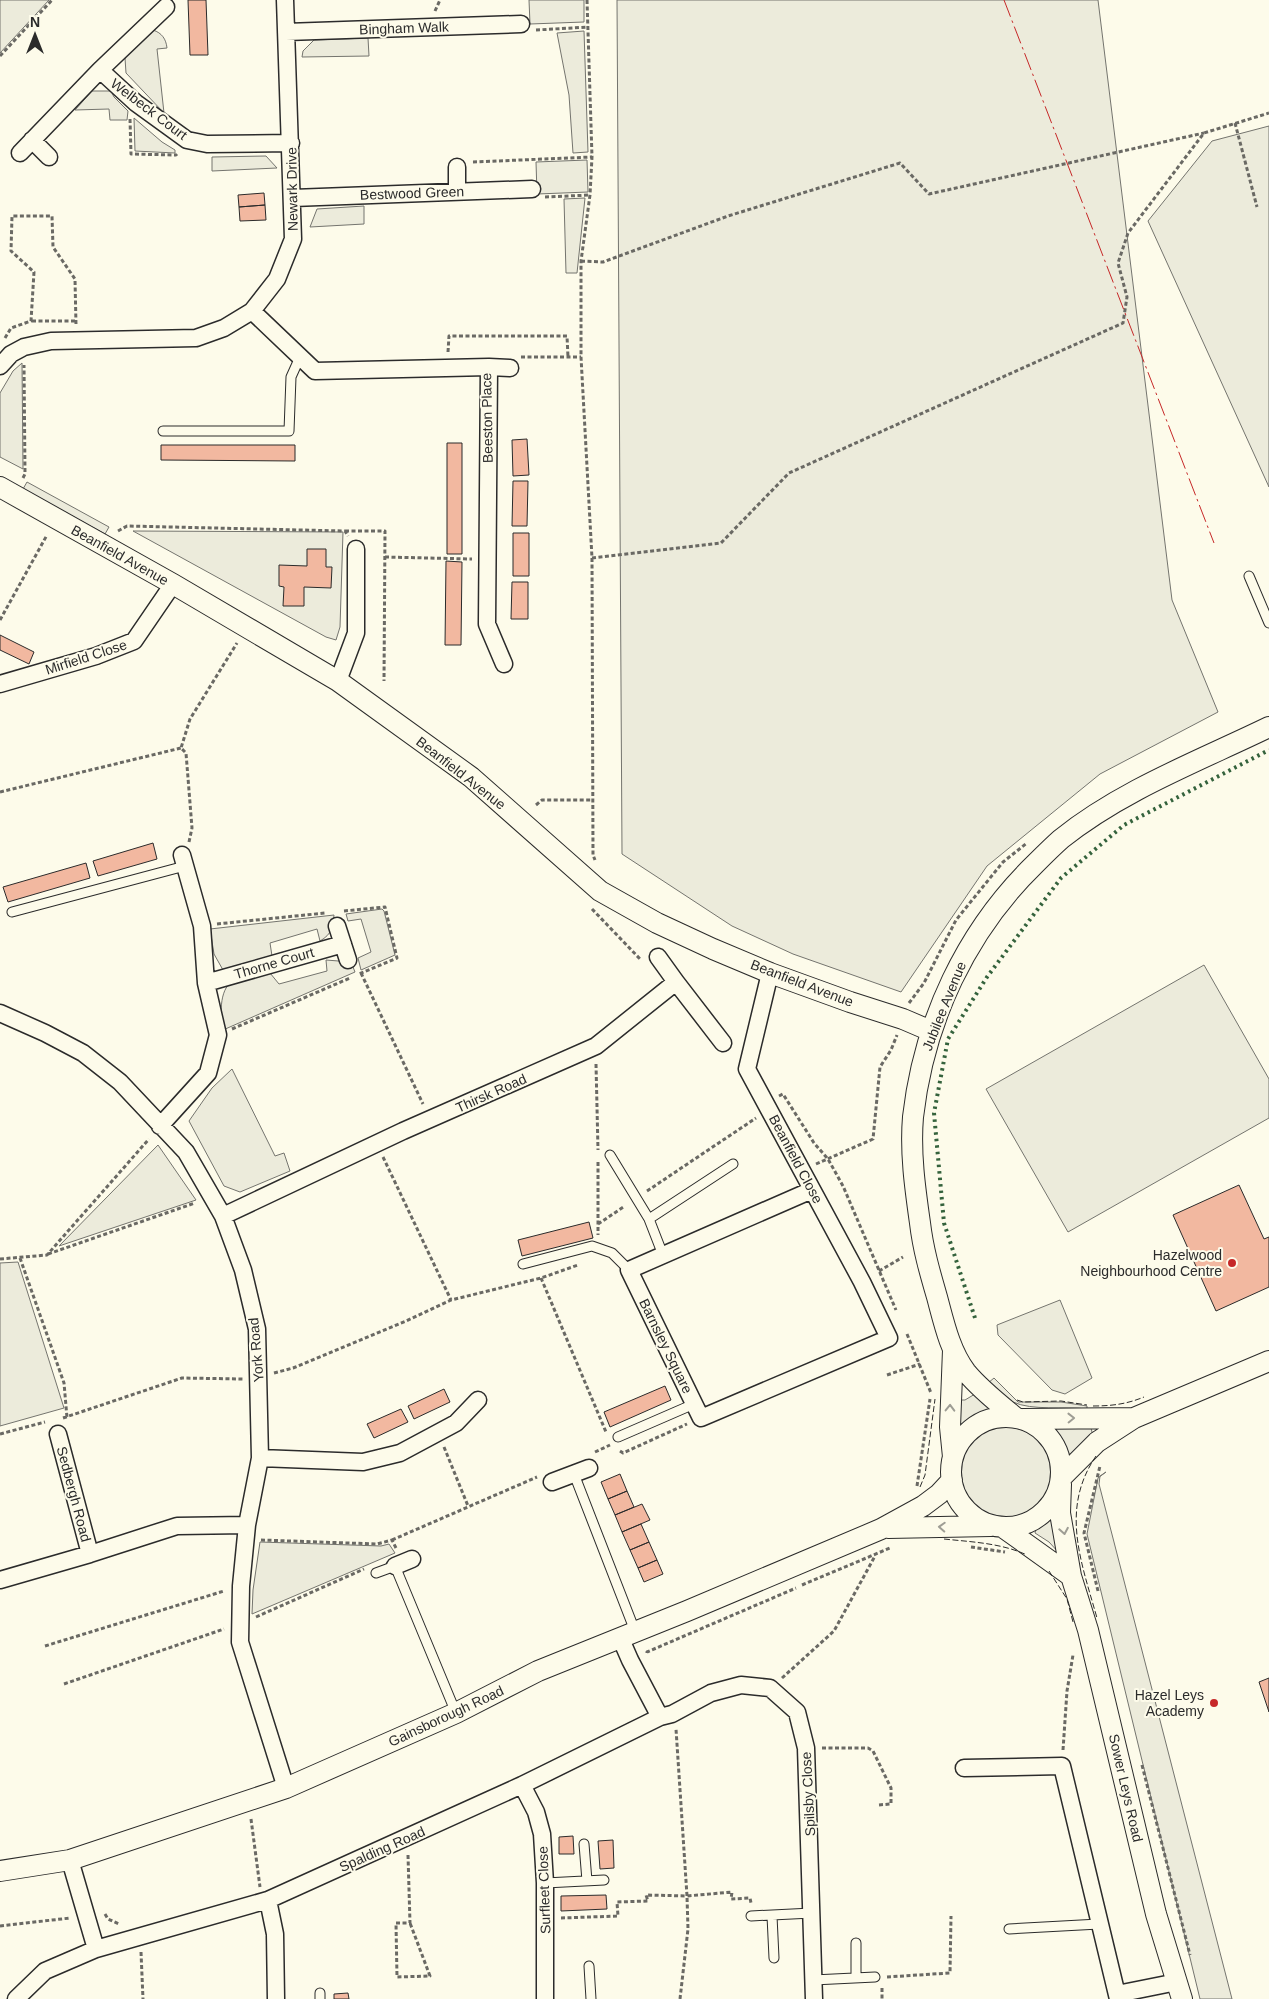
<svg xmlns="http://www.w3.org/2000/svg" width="1269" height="1999" viewBox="0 0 1269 1999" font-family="Arial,sans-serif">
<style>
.green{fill:#ecebdb;stroke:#74746e}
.building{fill:#f2b8a0;stroke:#2b2b2b}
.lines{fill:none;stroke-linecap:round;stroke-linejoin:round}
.service-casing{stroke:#2b2b2b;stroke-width:11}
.minor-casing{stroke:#2b2b2b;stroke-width:19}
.tertiary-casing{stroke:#2b2b2b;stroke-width:22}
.path{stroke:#6a6964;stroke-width:3;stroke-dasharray:4 2.5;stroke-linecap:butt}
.service{stroke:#fdfbea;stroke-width:9}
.minor{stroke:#fdfbea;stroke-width:16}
.tertiary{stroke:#fdfbea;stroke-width:20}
.hedge{stroke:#34623c;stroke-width:4;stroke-dasharray:2.5 4;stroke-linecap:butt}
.fence{stroke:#2b2b2b;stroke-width:1;stroke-dasharray:6 2.5;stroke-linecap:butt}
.power{stroke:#c62828;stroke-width:1;stroke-dasharray:18 4 2.5 4;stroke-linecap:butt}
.oneway{stroke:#9e9d94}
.poi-dot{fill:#c62828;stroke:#fdfbea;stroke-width:2}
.labels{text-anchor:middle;stroke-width:4;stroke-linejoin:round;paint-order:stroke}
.street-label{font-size:14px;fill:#2b2b2b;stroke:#fdfbea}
.poi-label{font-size:14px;fill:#2b2b2b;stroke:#fdfbea;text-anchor:end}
</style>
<rect width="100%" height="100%" fill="#fdfbea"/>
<path class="green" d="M 0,0 L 49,0 L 0,53 Z
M 529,0 L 584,0 L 584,22 L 530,24 Z
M 617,0 L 1098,0 L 1172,600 L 1218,712 L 1100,774 L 987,866 L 901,992 L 793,954 L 732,926 L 622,854 Z
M 153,30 C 162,33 166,39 167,48 L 157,49 L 164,113 L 126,73 L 125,58 Z
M 584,31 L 588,152 L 573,153 L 569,95 L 557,33 Z
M 368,38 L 369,56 L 302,57 L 303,51 L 314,40 Z
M 92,91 L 111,91 L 114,97 L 128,111 L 127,120 L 110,120 L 109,109 L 75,110 Z
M 134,118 L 162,142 L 175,150 L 175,153 L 135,151 Z
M 1269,126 L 1269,487 L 1148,221 L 1212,141 Z
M 266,156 L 277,168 L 212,171 L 212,157 Z
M 587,160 L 588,192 L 537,194 L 536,162 Z
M 585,198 L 577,273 L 566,273 L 564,199 Z
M 364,206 L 364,224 L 310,227 L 317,209 Z
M 22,363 L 23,469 L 0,457 L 0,393 L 13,371 Z
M 27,482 L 109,527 L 105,534 L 23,489 Z
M 133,531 L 343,532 L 340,627 L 336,640 L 326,637 Z
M 382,909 L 384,911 L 395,955 L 361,970 L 358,958 L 371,952 L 361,919 L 348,921 L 346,914 Z
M 334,915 C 333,927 332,934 320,941 L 317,929 L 270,943 L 272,956 L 223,970 L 214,954 L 210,929 Z
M 326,960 L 351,962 L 355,972 L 223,1030 C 220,1018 219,989 232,982 C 243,977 259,976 270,973 L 279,984 L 327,971 Z
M 1204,965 L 1269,1079 L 1269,1118 L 1068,1232 L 986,1089 Z
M 232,1069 L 275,1156 L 284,1153 L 290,1171 L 240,1192 L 224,1186 L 189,1121 L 212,1088 Z
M 158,1145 L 196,1200 L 59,1246 Z
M 18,1262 L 64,1408 L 0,1426 L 0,1263 Z
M 1060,1300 L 1092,1378 L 1065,1394 L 1052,1390 L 998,1335 L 997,1325 Z
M 994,1378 L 1018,1402 L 1061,1402 L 1087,1406 L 1087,1409 C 1065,1406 1032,1411 1013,1402 C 1003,1398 996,1390 988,1383 Z
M 975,1394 L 989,1409 L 969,1419 L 959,1426 L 957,1400 L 965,1400 Z
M 1090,1424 L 1093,1436 L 1069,1456 L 1064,1442 L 1053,1426 Z
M960 1473a46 46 0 1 1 92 0a46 46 0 1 1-92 0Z
M 1106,1472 L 1100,1476 L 1099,1484 L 1232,1999 L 1200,1999 L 1087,1534 L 1098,1478 Z
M 1052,1517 L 1060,1554 L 1049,1542 L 1035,1533 L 1036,1529 Z
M 260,1542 L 381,1546 L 389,1544 L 395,1553 L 252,1614 L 253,1590 Z"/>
<path class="building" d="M 188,0 L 206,0 L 208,55 L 190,55 Z
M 264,193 L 265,205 L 239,207 L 238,195 Z
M 265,205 L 266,220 L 240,221 L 239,207 Z
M 527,439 L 529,475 L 513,476 L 512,440 Z
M 447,443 L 462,443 L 462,554 L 447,554 Z
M 161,445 L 295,445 L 295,461 L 161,460 Z
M 513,481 L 528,481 L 527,526 L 512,526 Z
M 513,533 L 529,533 L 529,576 L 513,576 Z
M 307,549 L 326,549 L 326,567 L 332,567 L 331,588 L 304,587 L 304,606 L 283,606 L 284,587 L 279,586 L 279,565 L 307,566 Z
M 446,561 L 462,562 L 461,645 L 445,645 Z
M 512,582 L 528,582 L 528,619 L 511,619 Z
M 0,635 L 34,652 L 29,664 L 0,650 Z
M 153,843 L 157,859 L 98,876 L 93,861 Z
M 86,863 L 90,878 L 8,902 L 3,887 Z
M 1239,1185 L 1264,1239 L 1269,1237 L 1269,1287 L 1216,1311 L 1173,1215 Z
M 589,1222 L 593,1238 L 522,1256 L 518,1240 Z
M 665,1386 L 671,1400 L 610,1427 L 604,1412 Z
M 444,1389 L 450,1402 L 414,1419 L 408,1406 Z
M 401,1409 L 408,1422 L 374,1438 L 367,1424 Z
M 620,1474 L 627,1491 L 608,1499 L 601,1482 Z
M 627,1491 L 634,1507 L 615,1515 L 608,1499 Z
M 642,1504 L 650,1520 L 622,1532 L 615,1515 Z
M 641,1524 L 649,1542 L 630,1550 L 622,1532 Z
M 649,1542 L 657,1560 L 638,1568 L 630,1550 Z
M 657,1560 L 663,1574 L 644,1582 L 638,1568 Z
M 1269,1678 L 1269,1712 L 1259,1682 Z
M 573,1836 L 574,1854 L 559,1854 L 559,1837 Z
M 613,1840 L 614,1868 L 600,1869 L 598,1841 Z
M 606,1895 L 607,1909 L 561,1911 L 561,1896 Z
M 348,1993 L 349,1999 L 334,1999 L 334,1994 Z"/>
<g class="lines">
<defs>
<path id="service" d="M 163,431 L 289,431 L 291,377 L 300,357
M 1249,576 L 1269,623
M 12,912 L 185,866
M 610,1155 L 649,1219 L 663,1255
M 649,1219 L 733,1164
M 523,1264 L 592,1246 L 612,1253 L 629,1270
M 618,1437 L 694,1404
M 574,1474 L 635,1631
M 376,1573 L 395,1566 L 456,1713
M 584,1844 L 587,1881
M 545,1883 L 604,1880
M 751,1916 L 812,1913
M 772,1916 L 774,1958
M 1009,1929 L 1099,1924
M 856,1943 L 856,1978
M 589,1966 L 591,1999
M 813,1980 L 875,1977
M 320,1993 L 320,1999"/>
<path id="minor" d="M 286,32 L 521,24
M 100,70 L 166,7
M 32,140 L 49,157
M 20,153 L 100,70 L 136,103 L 187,140 L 207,144 L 291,143
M 457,167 L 457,192
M 293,198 L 532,189
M 252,311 L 315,371 L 489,367 L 487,624 L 504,664
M 0,366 L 11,354 L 24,347 L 51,341 L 196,338 L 224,328 L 252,311 L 277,279 L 293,239 L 285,0
M 489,367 L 510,368
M 338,681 L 356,633 L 356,549
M 0,684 L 96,656 L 134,641 L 173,584
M 337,926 L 348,960
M 658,957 L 676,982
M 770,973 L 747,1069 L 862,1282 L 889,1338 L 701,1418 L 629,1270 L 812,1190
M 206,983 L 343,944
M 0,1013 L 45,1033 L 83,1053 L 120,1082 L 186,1152 L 223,1216 L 243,1270 L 257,1329 L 260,1458 L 247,1525 L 241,1586 L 240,1642 L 286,1788
M 160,1126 L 208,1073 L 218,1035 L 206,983 L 202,926 L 182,855
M 223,1216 L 403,1131 L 596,1046 L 676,982 L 723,1043
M 58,1434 L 90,1554
M 260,1458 L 363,1462 L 400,1453 L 456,1423 L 478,1400
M 552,1482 L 589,1468
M 395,1566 L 412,1559
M 0,1580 L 90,1554 L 177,1526 L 247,1525
M 660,1717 L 672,1714 L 711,1693 L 741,1685 L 770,1688 L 797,1712 L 806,1748 L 814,1999
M 964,1768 L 1062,1766 L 1118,1999
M 522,1785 L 536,1812 L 542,1834 L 545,1883 L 545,1999
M 70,1860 L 96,1949 L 268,1900 L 522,1785 L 660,1717 L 630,1660 L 620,1637
M 268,1900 L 275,1934 L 276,1999
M 1117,1994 L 1177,1982
M 16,1999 L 45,1971 L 96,1949"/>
<path id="tertiary" d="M 0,487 L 173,584 L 338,681 L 471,777 L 600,891 L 657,923 L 713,949 L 770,973 L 850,1002 L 903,1019 L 931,1031
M 953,1350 L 950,1427 L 953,1457
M951 1472a55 55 0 1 1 110 0a55 55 0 1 1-110 0Z
M 1015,1417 C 998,1403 980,1389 966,1372 C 950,1351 944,1323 937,1297 C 930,1273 923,1249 920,1223 C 915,1188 910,1152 913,1117 C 924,1021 966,931 1035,864 C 1043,856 1052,847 1061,839 C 1122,790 1199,761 1269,727
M 1023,1419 L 1134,1418
M 1062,1477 L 1097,1442 L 1134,1418 L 1269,1361
M 1061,1484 L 1060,1513 L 1071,1576 L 1088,1630 L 1156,1914 L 1182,1999
M 888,1528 L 991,1526
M 1004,1528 L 1071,1576
M 0,1871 L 70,1860 L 286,1788 L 456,1713 L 538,1671 L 687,1611 L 881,1529 L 923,1506 L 939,1494 L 952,1480"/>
</defs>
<use href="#service" class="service-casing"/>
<use href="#minor" class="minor-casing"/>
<use href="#tertiary" class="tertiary-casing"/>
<path class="path" d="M 587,0 L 592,157 L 590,195 L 581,261 L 581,357 L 592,558 L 593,855 L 595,860
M 435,11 L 440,0
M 536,30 L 588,27
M 0,56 L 52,0
M 130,119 L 131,154 L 176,155 L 177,154
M 1235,123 L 1257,207
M 473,162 L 592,157
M 545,197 L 590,195
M 581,261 L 603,262 L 728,216 L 900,163 L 929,194 L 1204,133
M 32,321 L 76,321
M 5,338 L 11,328 L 31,321 L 34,272 L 11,251 L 12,216 L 52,216 L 53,247 L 75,279 L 76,325
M 448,352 L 449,336 L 567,336 L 568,357
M 521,357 L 581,357
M 23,478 L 25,474 L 24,365
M 118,531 L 127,526 L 345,531 L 348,536
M 345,531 L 385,531 L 384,681
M 385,557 L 472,559
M 592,558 L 721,543 L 789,473 L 1123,323 L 1127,297 L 1118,263 L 1128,233 L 1204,133 L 1269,113
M 0,620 L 47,535
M 0,792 L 181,748
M 536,805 L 542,800 L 593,800
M 189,842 L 192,828 L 186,753 L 181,748 L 190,719 L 237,643
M 592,909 L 641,960
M 344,911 L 385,907 L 397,958 L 359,974
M 217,924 L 325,913
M 361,973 L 423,1104
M 909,1003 L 924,983 L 956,920 L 1003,862 L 1027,843
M 232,1029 L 350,978
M 596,1064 L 598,1150
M 779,1096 L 783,1094 L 814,1143 L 828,1159 L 843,1186 L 896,1310
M 383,1157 L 451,1300
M 598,1162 L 598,1235
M 816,1164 L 873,1139 L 880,1067 L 891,1050 L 897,1035
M 647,1191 L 756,1118
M 598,1224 L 625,1206
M 48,1254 L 195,1203
M 20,1258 L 64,1383 L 67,1418
M 0,1259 L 47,1255 L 149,1139
M 879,1271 L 903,1257
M 541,1278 L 606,1432
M 907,1334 L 931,1393
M 274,1373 L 293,1368 L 406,1321 L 451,1300 L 541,1278 L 578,1265
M 887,1375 L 920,1364
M 63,1418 L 182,1378 L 243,1379
M 0,1434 L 45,1422
M 444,1447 L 468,1506
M 620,1451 L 623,1453 L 687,1424
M 595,1452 L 610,1445
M 917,1486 L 930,1399
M 261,1540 L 377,1544 L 392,1540 L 396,1548
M 392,1540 L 537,1477
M 971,1547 L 1005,1552
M 802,1585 L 890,1548
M 1098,1591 L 1084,1533 L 1100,1466
M 256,1617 L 364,1569
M 45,1646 L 224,1591
M 647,1653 L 647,1652 L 796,1588
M 782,1678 L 834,1631 L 875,1556
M 64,1684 L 224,1629
M 822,1748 L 868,1748 L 873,1751 L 891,1788 L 891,1804 L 878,1805
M 1063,1750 L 1067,1691 L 1073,1655
M 1142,1765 L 1190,1955
M 251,1819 L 260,1887
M 408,1855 L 410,1923 L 396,1923 L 397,1977 L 430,1976 L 410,1923
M 105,1914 L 108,1919 L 119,1924
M 561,1918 L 618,1916 L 617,1902 L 648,1901 L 646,1895 L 687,1896 L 676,1729
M 0,1926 L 70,1918
M 141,1952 L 143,1999
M 887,1977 L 950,1973 L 951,1916
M 882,1988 L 882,1999
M 680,1999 L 688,1929 L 687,1896 L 732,1892 L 731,1899 L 750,1898 L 751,1903"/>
<use href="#service" class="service"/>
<use href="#minor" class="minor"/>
<use href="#tertiary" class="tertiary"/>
<path class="hedge" d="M 975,1318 L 944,1223 L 934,1113 L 948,1039 L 987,977 L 1061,878 L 1124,825 L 1269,750"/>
<path class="fence" d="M 1017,1400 L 1023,1402 L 1061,1401 L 1087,1405
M 1093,1406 C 1112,1406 1127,1404 1144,1397
M 1096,1456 C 1060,1509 1081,1561 1097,1618
M 920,1487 L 925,1475 L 935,1399
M 944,1539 C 972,1542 1001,1543 1027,1555
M 1049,1571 L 1067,1599 L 1073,1622"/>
<path class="power" d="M 1004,0 L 1214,543"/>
</g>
<defs><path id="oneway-chevron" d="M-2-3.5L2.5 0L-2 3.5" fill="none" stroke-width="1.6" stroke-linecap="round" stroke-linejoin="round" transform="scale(1.25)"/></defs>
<g class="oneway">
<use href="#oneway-chevron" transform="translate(950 1408) rotate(-89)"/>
<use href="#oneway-chevron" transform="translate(1071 1418) rotate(-1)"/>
<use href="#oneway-chevron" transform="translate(942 1527) rotate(-177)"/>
<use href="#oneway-chevron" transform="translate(1064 1531) rotate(80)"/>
</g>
<g class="poi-dot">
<circle cx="1232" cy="1263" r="5"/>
<circle cx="1214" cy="1703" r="5"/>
</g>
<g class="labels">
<g class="street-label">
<text transform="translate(404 28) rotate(-2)" y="5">Bingham Walk</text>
<text transform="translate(149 109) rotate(37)" y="5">Welbeck Court</text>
<text transform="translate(292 189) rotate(-91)" y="5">Newark Drive</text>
<text transform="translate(412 193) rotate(-2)" y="5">Bestwood Green</text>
<text transform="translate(487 418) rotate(-91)" y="5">Beeston Place</text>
<text transform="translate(120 555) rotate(29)" y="5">Beanfield Avenue</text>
<text transform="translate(86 657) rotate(-18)" y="5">Mirfield Close</text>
<text transform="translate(461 773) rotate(38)" y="5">Beanfield Avenue</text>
<text transform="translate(274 963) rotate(-16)" y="5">Thorne Court</text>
<text transform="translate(802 983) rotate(21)" y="5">Beanfield Avenue</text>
<text transform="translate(944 1006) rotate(-68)" y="5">Jubilee Avenue</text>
<text transform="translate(491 1093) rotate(-24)" y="5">Thirsk Road</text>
<text transform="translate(796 1159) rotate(62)" y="5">Beanfield Close</text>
<text transform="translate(666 1346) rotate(64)" y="5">Barnsley Square</text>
<text transform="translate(256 1350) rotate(-95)" y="5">York Road</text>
<text transform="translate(74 1494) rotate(75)" y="5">Sedbergh Road</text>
<text transform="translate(446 1716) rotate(-25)" y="5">Gainsborough Road</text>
<text transform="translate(1126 1788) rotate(77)" y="5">Sower Leys Road</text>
<text transform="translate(808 1794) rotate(-93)" y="5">Spilsby Close</text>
<text transform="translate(382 1849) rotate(-24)" y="5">Spalding Road</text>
<text transform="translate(544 1890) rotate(-92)" y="5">Surfleet Close</text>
</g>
<g class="poi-label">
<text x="1222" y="1260">Hazelwood<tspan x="1222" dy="16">Neighbourhood Centre</tspan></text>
<text x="1204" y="1700">Hazel Leys<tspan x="1204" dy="16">Academy</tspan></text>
</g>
</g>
<g transform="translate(35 35)" stroke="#fdfbea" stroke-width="4" paint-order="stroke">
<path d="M0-4L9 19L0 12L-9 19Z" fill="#2b2b2b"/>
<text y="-8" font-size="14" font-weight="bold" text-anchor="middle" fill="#2b2b2b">N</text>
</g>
</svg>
